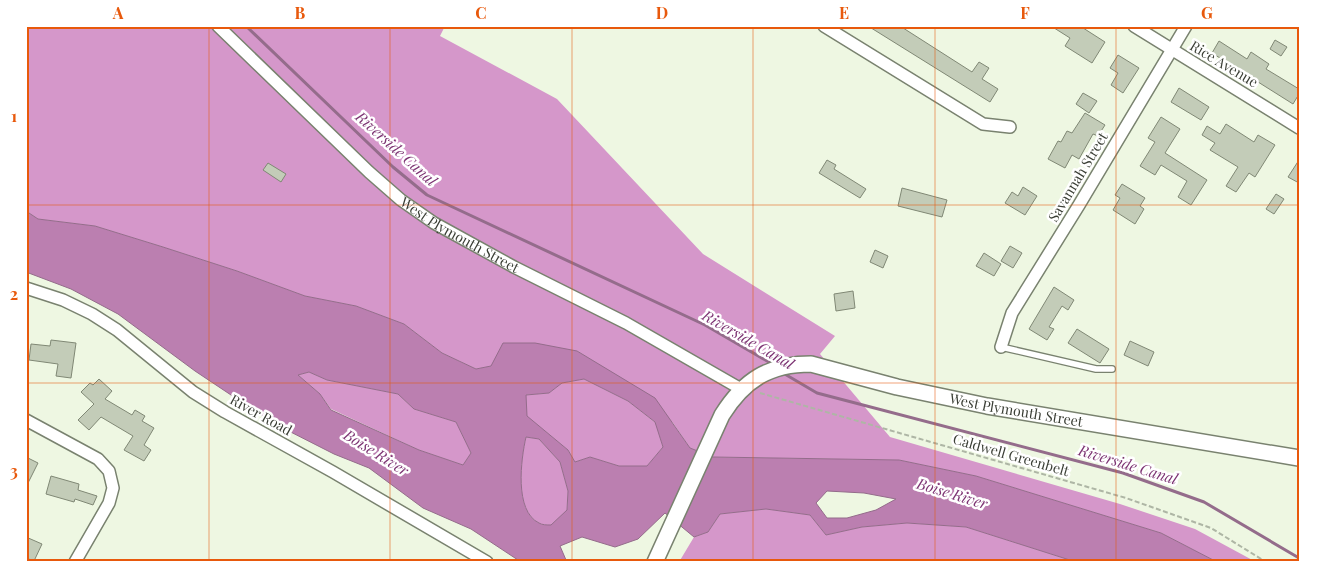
<svg xmlns="http://www.w3.org/2000/svg" width="1325" height="588" viewBox="0 0 1325 588" font-family="'Playfair Display',serif">
<style>
.forest{fill:#d597ca}
.water{fill:#bb7fb0;stroke:#946c8b;fill-rule:evenodd}
.lines{fill:none;stroke-linecap:round;stroke-linejoin:round}
.stream{stroke:#946c8b;stroke-width:3}
.building{fill:#c3ccb8;stroke:#808875}
.service-casing{stroke:#79826f;stroke-width:8}
.minor-casing{stroke:#79826f;stroke-width:14}
.tertiary-casing{stroke:#79826f;stroke-width:18}
.path{stroke:#aeb6a5;stroke-width:2;stroke-dasharray:5 2.5;stroke-linecap:butt}
.service{stroke:#fff;stroke-width:5.5}
.minor{stroke:#fff;stroke-width:11}
.tertiary{stroke:#fff;stroke-width:15}
.grid{fill:none;stroke:#e8590c;stroke-width:1;stroke-opacity:0.55}
.labels{text-anchor:middle;stroke-width:5;stroke-linejoin:round;paint-order:stroke}
.street-label{font-size:14px;fill:#3a3e35;stroke:#fff}
.water-label{font-size:15px;font-style:italic;fill:#7d3473;stroke:#fff}
.neatline{fill:none;stroke:#e8590c;stroke-width:2}
.grid-label{font-size:16px;text-anchor:middle;font-weight:bold;fill:#e8590c}
</style>
<rect width="100%" height="100%" fill="#eef7e2"/>
<path class="forest" d="M 26,26 L 445,26 L 440,36 L 557,99 L 703,254 L 835,336 L 820,354 L 890,437 L 1120,504 L 1195,529 L 1256,562 L 1217,562 L 1161,533 L 976,476 L 899,460 L 713,457 L 690,448 L 673,423 L 614,375 L 577,351 L 476,369 L 442,353 L 404,324 L 356,306 L 305,296 L 237,271 L 163,247 L 95,226 L 38,219 L 26,211 Z
M 309,372 L 327,380 L 398,394 L 414,409 L 456,422 L 471,453 L 463,465 L 419,450 L 331,409 L 320,394 L 298,375 Z
M 584,379 L 628,401 L 656,423 L 663,447 L 647,466 L 619,466 L 590,457 L 575,462 L 568,450 L 526,416 L 526,395 L 549,393 L 562,383 Z
M 526,437 L 539,439 L 560,462 L 568,491 L 567,511 L 551,525 C 547,525 542,525 539,523 C 514,511 521,459 526,437 Z
M 766,509 L 810,515 L 826,535 L 862,527 L 907,523 L 966,527 L 1076,562 L 679,562 L 694,537 L 708,532 L 720,514 Z"/>
<path class="water" d="M 26,211 L 38,219 L 95,226 L 163,247 L 237,271 L 305,296 L 356,306 L 404,324 L 442,353 L 476,369 L 491,366 L 503,343 L 535,343 L 577,351 L 655,398 L 690,448 L 713,457 L 899,460 L 976,476 L 1161,533 L 1217,562 L 1076,562 L 966,527 L 907,523 L 862,527 L 826,535 L 810,515 L 766,509 L 720,514 L 708,532 L 694,537 L 665,513 L 638,539 L 615,547 L 582,537 L 560,546 L 566,560 L 568,562 L 521,562 L 471,529 L 423,508 L 369,468 L 334,454 L 273,423 L 195,371 L 118,314 L 71,289 L 26,272 ZM 309,372 L 327,380 L 398,394 L 414,409 L 456,422 L 471,453 L 463,465 L 419,450 L 331,410 L 320,394 L 298,375 ZM 584,379 L 628,401 L 655,422 L 663,447 L 647,466 L 619,466 L 590,457 L 575,462 L 568,450 L 527,416 L 526,395 L 549,393 L 562,383 ZM 526,437 L 539,439 L 560,462 L 568,491 L 567,510 L 551,525 C 547,525 542,525 539,523 C 514,511 521,459 526,437 ZM 827,491 L 864,493 L 896,499 L 876,510 L 847,518 L 827,518 L 816,503 Z"/>
<g class="lines">
<path class="stream" d="M 246,26 L 393,167 L 427,195 L 705,325 L 774,365
M 783,373 L 817,393 L 1123,473 L 1204,502 L 1299,558"/>
</g>
<path class="building" d="M 868,26 L 900,26 L 972,72 L 979,62 L 989,68 L 982,79 L 998,89 L 990,102 Z
M 1051,26 L 1080,26 L 1105,42 L 1092,63 L 1065,46 L 1070,38 Z
M 1275,40 L 1287,47 L 1281,56 L 1270,49 Z
M 1219,41 L 1247,59 L 1251,52 L 1269,64 L 1266,69 L 1299,89 L 1299,94 L 1293,104 L 1212,53 Z
M 1118,55 L 1139,68 L 1123,93 L 1111,85 L 1118,73 L 1110,68 Z
M 1179,88 L 1209,107 L 1201,120 L 1171,102 Z
M 1083,93 L 1097,101 L 1089,113 L 1076,104 Z
M 1085,113 L 1105,125 L 1098,136 L 1093,134 L 1079,159 L 1072,155 L 1065,168 L 1048,159 L 1058,141 L 1061,142 L 1067,131 L 1072,133 Z
M 1161,117 L 1180,129 L 1165,153 L 1207,180 L 1191,205 L 1178,197 L 1187,181 L 1161,165 L 1155,175 L 1140,166 L 1155,142 L 1148,138 Z
M 1226,124 L 1254,142 L 1258,135 L 1275,145 L 1255,177 L 1249,173 L 1236,192 L 1226,186 L 1238,167 L 1210,150 L 1215,143 L 1202,135 L 1207,126 L 1220,134 Z
M 827,160 L 836,165 L 834,169 L 866,189 L 860,198 L 819,173 Z
M 1299,160 L 1299,183 L 1288,177 Z
M 268,163 L 286,174 L 281,182 L 263,170 Z
M 1122,184 L 1145,198 L 1140,206 L 1144,209 L 1135,224 L 1113,210 L 1120,198 L 1115,195 Z
M 1023,187 L 1037,196 L 1025,215 L 1005,203 L 1012,192 L 1018,196 Z
M 902,188 L 947,200 L 942,217 L 898,206 Z
M 1276,194 L 1284,199 L 1274,214 L 1266,209 Z
M 1010,246 L 1022,253 L 1013,268 L 1001,261 Z
M 875,250 L 888,256 L 883,268 L 870,262 Z
M 984,253 L 1001,264 L 994,276 L 976,266 Z
M 1054,287 L 1074,300 L 1068,310 L 1062,306 L 1049,327 L 1054,329 L 1047,340 L 1029,329 Z
M 853,291 L 855,308 L 836,311 L 834,294 Z
M 1077,329 L 1109,349 L 1100,363 L 1068,343 Z
M 51,340 L 76,343 L 71,378 L 56,376 L 58,364 L 29,360 L 31,344 L 50,346 Z
M 1130,341 L 1154,352 L 1148,366 L 1124,355 Z
M 99,379 L 112,391 L 105,399 L 132,415 L 135,410 L 145,416 L 142,421 L 154,428 L 144,445 L 151,450 L 144,461 L 124,450 L 133,436 L 101,417 L 89,430 L 78,420 L 94,404 L 81,392 L 90,383 L 93,385 Z
M 26,457 L 38,463 L 26,487 Z
M 51,476 L 79,484 L 78,490 L 97,496 L 93,505 L 75,499 L 74,502 L 46,494 Z
M 26,537 L 42,544 L 34,561 L 26,558 Z"/>
<g class="lines">
<defs>
<path id="service" d="M 1001,347 L 1096,369 L 1112,369"/>
<g id="minor">
<path id="s1" d="M 218,26 L 369,172 L 401,200 L 434,223 L 514,267 L 626,323 L 741,389"/>
<path d="M 824,26 L 983,124 L 1010,127"/>
<path d="M 1134,26 L 1299,128"/>
<path d="M 26,288 L 63,300 L 92,314 L 117,330 L 193,392 L 225,412 L 333,472 L 487,562"/>
<path d="M 1001,347 L 1012,313 L 1079,205 L 1186,26"/>
<path d="M 26,420 L 98,459 L 109,471 L 113,488 L 109,503 L 75,562"/>
</g>
<g id="tertiary">
<path id="s2" d="M 655,562 L 722,415 C 744,380 769,364 811,364 L 897,387 L 987,406 L 1299,458"/>
</g>
</defs>
<use href="#service" class="service-casing"/>
<use href="#minor" class="minor-casing"/>
<use href="#tertiary" class="tertiary-casing"/>
<path class="path" d="M 760,393 L 1126,498 L 1211,528 L 1266,562"/>
<use href="#service" class="service"/>
<use href="#minor" class="minor"/>
<use href="#tertiary" class="tertiary"/>
</g>
<path class="grid" d="M 209,26 L 209,562M 390,26 L 390,562M 572,26 L 572,562M 753,26 L 753,562M 935,26 L 935,562M 1116,26 L 1116,562M 26,205 L 1299,205M 26,383 L 1299,383"/>
<g class="labels">
<g class="street-label">
<text transform="translate(1224 64) rotate(31)" y="5">Rice Avenue</text>
<text transform="translate(1078 177) rotate(-59)" y="5">Savannah Street</text>
<text dy="5" stroke="none"><textPath href="#s1" startOffset="321">West Plymouth Street</textPath></text>
<text dy="5" stroke="none"><textPath href="#s2" startOffset="480">West Plymouth Street</textPath></text>
<text transform="translate(261 415) rotate(29)" y="5">River Road</text>
<text transform="translate(1011 455) rotate(16)" y="5">Caldwell Greenbelt</text>
</g>
<g class="water-label">
<text transform="translate(396 149) rotate(42)" y="5">Riverside Canal</text>
<text transform="translate(748 340) rotate(30)" y="5">Riverside Canal</text>
<text transform="translate(376 453) rotate(32)" y="5">Boise River</text>
<text transform="translate(1128 465) rotate(17)" y="5">Riverside Canal</text>
<text transform="translate(952 494) rotate(17)" y="5">Boise River</text>
</g>
</g>
<rect width="1325" height="588" fill="none" stroke="#ffffff" stroke-width="55"/>
<rect x="28" y="28" width="1270" height="532" class="neatline"/>
<g class="grid-label">
<text x="118" y="19">A</text>
<text x="300" y="19">B</text>
<text x="481" y="19">C</text>
<text x="662" y="19">D</text>
<text x="844" y="19">E</text>
<text x="1025" y="19">F</text>
<text x="1207" y="19">G</text>
<text x="14" y="122">1</text>
<text x="14" y="300">2</text>
<text x="14" y="477">3</text>
</g>
</svg>
